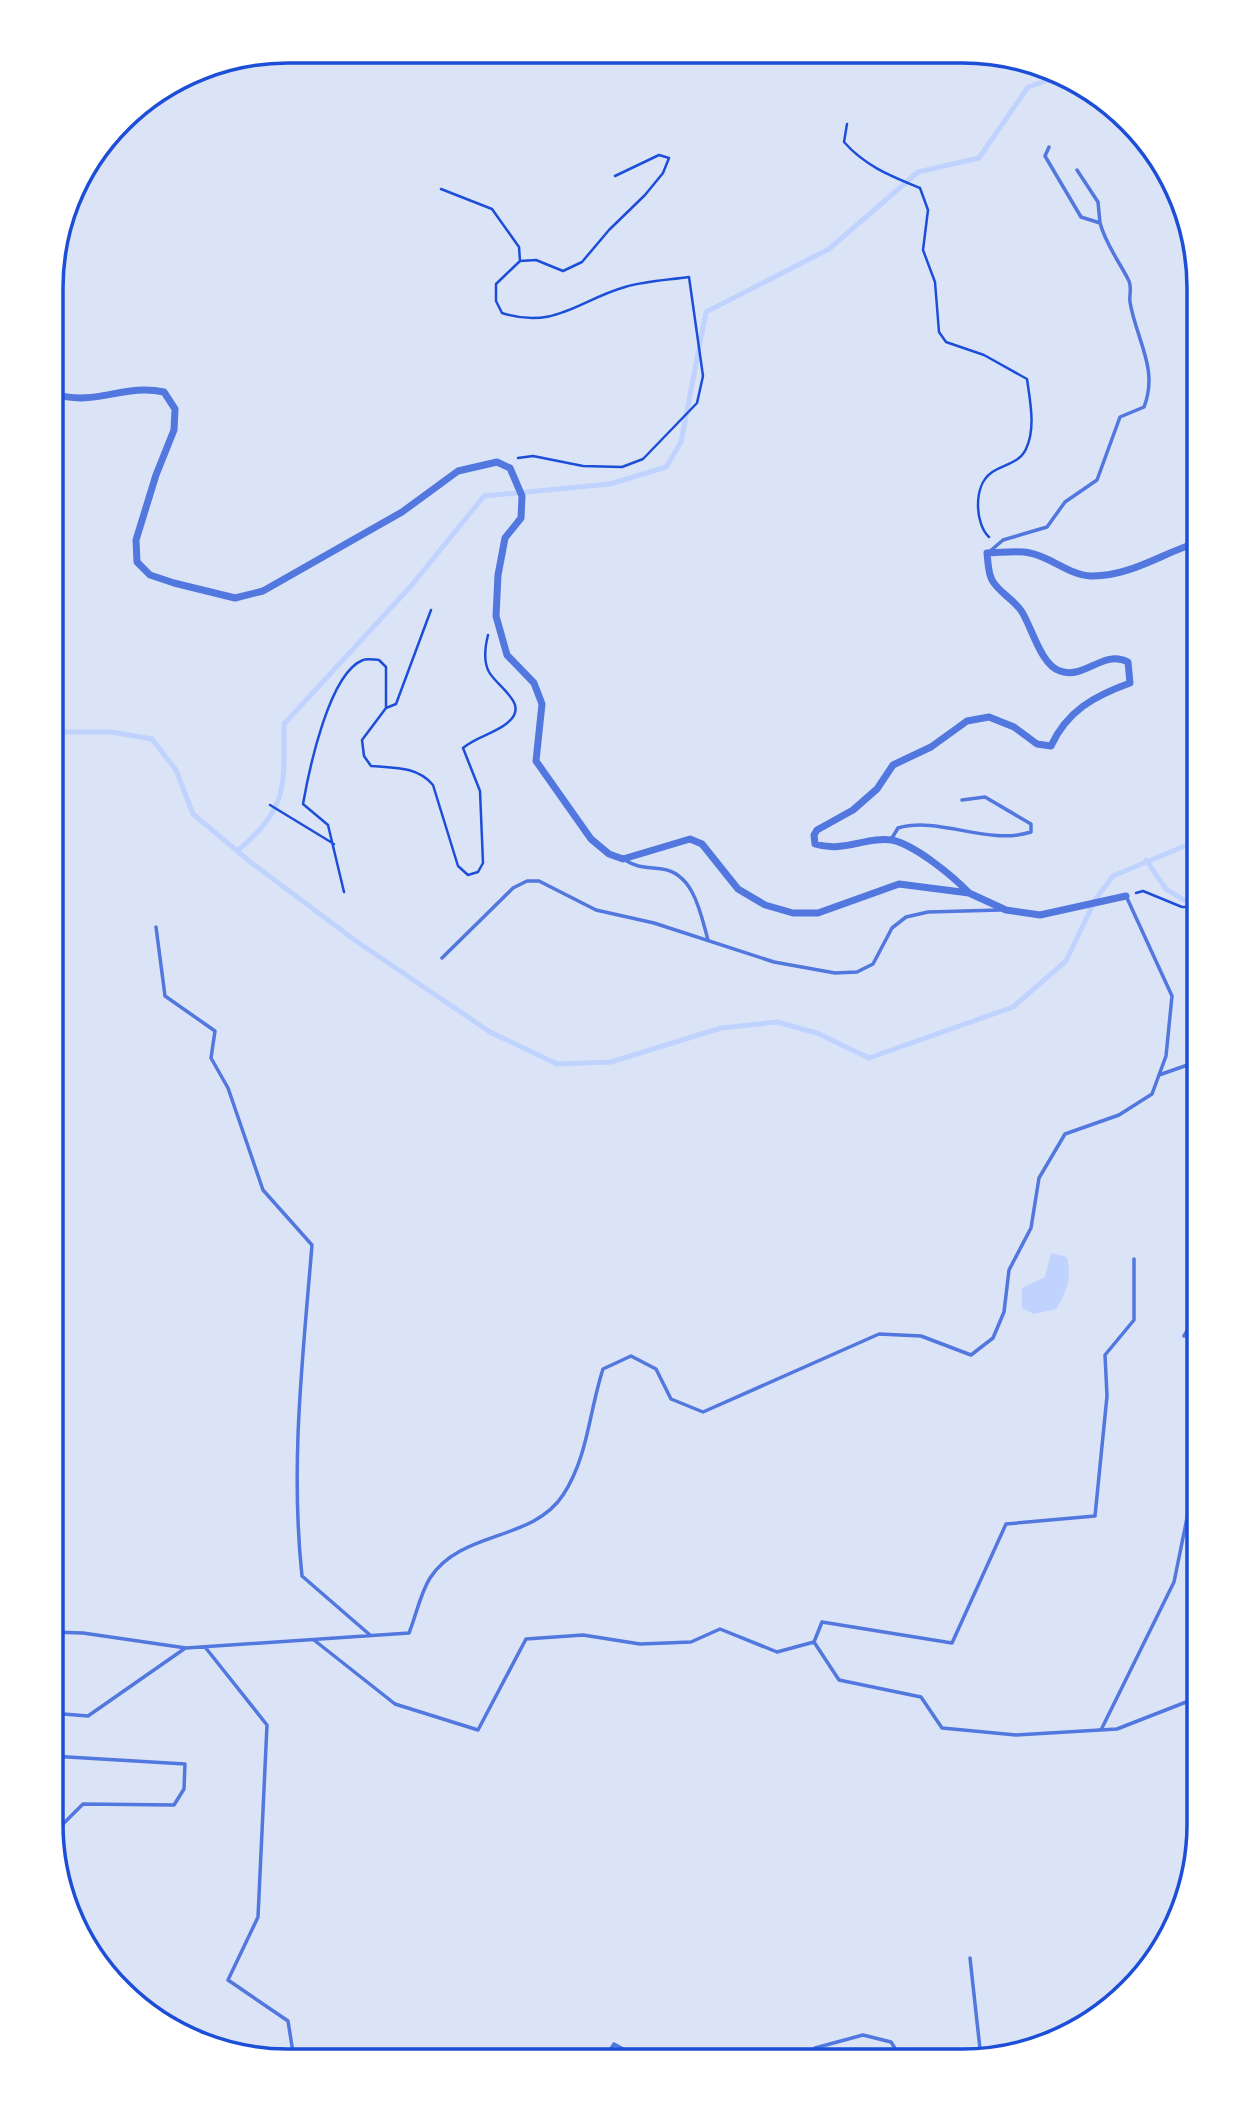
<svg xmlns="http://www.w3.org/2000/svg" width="1250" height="2112" viewBox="0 0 1250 2112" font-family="'Fira Sans',sans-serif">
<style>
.green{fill:#dbe4f7}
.water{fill:#bfd3fe}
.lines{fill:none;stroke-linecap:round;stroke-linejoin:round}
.stream{stroke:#bfd3fe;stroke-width:5}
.path{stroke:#1d4ed8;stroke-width:2.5}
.service{stroke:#5277de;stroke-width:3.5}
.minor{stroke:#5277de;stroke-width:7}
.rim{fill:none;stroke:#1d4ed8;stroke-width:3.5}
</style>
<rect width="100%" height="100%" fill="#f2f2f2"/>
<path class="green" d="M 288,51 L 994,53 L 1107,100 L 1181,197 L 1199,288 L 1199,1840 L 1187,1901 L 1151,1968 L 1053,2043 L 963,2061 L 257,2059 L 144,2013 L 69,1915 L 51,1824 L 53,257 L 75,183 L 131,110 L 197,69 Z"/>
<path class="water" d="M 1051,1253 L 1067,1257 C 1072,1279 1067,1291 1056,1309 L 1034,1314 L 1022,1308 L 1022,1288 L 1045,1277 Z"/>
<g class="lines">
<path class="stream" d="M 52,732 L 111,732 L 152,739 L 176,770 L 193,814 L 253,864 L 356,941 L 490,1032 L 557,1064 L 611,1062 L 721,1028 L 777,1022 L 817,1033 L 869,1058 L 1013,1007 L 1066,961 L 1095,900 L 1113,876 L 1199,840
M 237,851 C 289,809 284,785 284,724 L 411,586 L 484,496 L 610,484 L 666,467 L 681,442 L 706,312 L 829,249 L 918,172 L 979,158 L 1028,87 L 1054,78
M 1146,860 L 1166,889 L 1199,909"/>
<path class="path" d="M 847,124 L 844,142 C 865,166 891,176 920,188 L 928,210 L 923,250 L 935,282 L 939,332 L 946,342 L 984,355 L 1027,379 C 1030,401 1036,428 1026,449 C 1019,464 1003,464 991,473 C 973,486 975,524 989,537
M 441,189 L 492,209 L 519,247 L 520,261
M 518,458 L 533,456 L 583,466 L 622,467 L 643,459 L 697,403 L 703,376 L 689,277 C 668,280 645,281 625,287 C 579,300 555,330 502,313 L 496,301 L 496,284 L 520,261 L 536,260 L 563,271 L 582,262 L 609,230 L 645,195 L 663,173 L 669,158 L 659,155 L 615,176
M 386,708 L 396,704 L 431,610
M 270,805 L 334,844
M 344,892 L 328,825 L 303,804 C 309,770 329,673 363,660 C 367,658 375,660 379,660 L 386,667 L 386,708 L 362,740 L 364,756 L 371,766 C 394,768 417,766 433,785 L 458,866 L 468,875 L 478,872 L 483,863 L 480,791 L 463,748 C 476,737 493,734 506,724 C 532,705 498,688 489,672 C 483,661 485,647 488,635
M 1136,893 L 1143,891 L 1182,907 L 1199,907"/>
<path class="service" d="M 1077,170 L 1098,202 L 1100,223
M 989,552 L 1003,540 L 1047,527 L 1065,502 L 1097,480 L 1120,417 L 1144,407 C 1159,369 1136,339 1130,302 C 1129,295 1132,288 1129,281 C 1119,261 1106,245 1100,223 L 1081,217 L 1045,156 L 1049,147
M 892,838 L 898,828 C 940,816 987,846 1031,832 L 1031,824 L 985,797 L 962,800
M 625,860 C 637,868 647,867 662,869 C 694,873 701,915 708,940
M 156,927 L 165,996 L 215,1031 L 211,1058 L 228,1088 L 263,1190 L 312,1245 C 303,1355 290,1465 302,1576 L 370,1635
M 442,958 L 513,888 L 527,881 L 539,881 L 596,910 L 654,923 L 774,962 L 835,973 L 857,972 L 873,964 L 892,928 L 906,917 L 928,912 L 1000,910
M 1159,1075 L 1199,1061
M 1184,1336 L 1199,1311
M 51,1632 L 83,1633 L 186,1648 L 409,1633 C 416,1616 420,1594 430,1578 C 461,1530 532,1542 563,1495 C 588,1457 589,1412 603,1369 L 631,1356 L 656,1369 L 671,1399 L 703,1412 L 879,1334 L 921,1336 L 971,1355 L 993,1338 L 1004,1312 L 1009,1270 L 1031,1228 L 1039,1178 L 1065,1134 L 1119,1115 L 1152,1094 L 1166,1056 L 1172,996 L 1127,898
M 314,1640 L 395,1704 L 478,1730 L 526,1639 L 583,1635 L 640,1644 L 691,1642 L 720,1629 L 777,1652 L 814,1642 L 839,1680 L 921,1697 L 942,1728 L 1016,1735 L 1117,1729 L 1199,1697
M 814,1642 L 822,1622 L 952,1643 L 1006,1524 L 1095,1516 L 1107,1396 L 1105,1355 L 1134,1320 L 1134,1259
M 205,1647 L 267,1725 L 258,1917 L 228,1980 L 288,2021 L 294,2059
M 51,1713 L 88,1716 L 184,1649
M 1101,1730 L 1174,1582 L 1199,1459
M 51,1756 L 185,1764 L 184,1789 L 174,1805 L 83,1804 L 53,1834
M 970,1958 L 981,2058
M 604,2060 L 614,2044 L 643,2060
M 799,2061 L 815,2048 L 863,2035 L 891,2042 L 903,2061"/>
<path class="minor" d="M 53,394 C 98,407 123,383 164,392 L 175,409 L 174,430 L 156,475 L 136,540 L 137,562 L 150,575 L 174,583 L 235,598 L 263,591 L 402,512 L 458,471 L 497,462 L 510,468 L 522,496 L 521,518 L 505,538 L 498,575 L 496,616 L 507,655 L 534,683 L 542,704 L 536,761 L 591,839 L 609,854 L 623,859 L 690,839 L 702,844 L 738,889 L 765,905 L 793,913 L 818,913 L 899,884 L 969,893 L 1006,910 L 1040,915 L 1126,896
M 969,893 C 953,876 915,845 892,840 C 868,836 843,853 815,844 L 814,835 L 817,830 L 853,810 L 877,789 L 893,765 L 931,747 L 967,721 L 989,717 L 1014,727 L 1037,744 L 1051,746 C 1067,711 1094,696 1130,683 L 1128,662 C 1103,649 1085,680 1060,671 C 1041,665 1032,628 1022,612 C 1015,600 998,592 992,580 C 988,573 988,561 987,553 C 1000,553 1017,550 1030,553 C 1051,557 1069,575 1091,576 C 1130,577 1164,552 1199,542"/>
</g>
<path d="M0 0H1250V2112H0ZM288 63H962A225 225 0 0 1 1187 288V1824A225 225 0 0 1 962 2049H288A225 225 0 0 1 63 1824V288A225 225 0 0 1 288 63Z" fill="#fff" fill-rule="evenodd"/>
<path class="rim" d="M288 63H962A225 225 0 0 1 1187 288V1824A225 225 0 0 1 962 2049H288A225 225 0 0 1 63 1824V288A225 225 0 0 1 288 63Z"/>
</svg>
